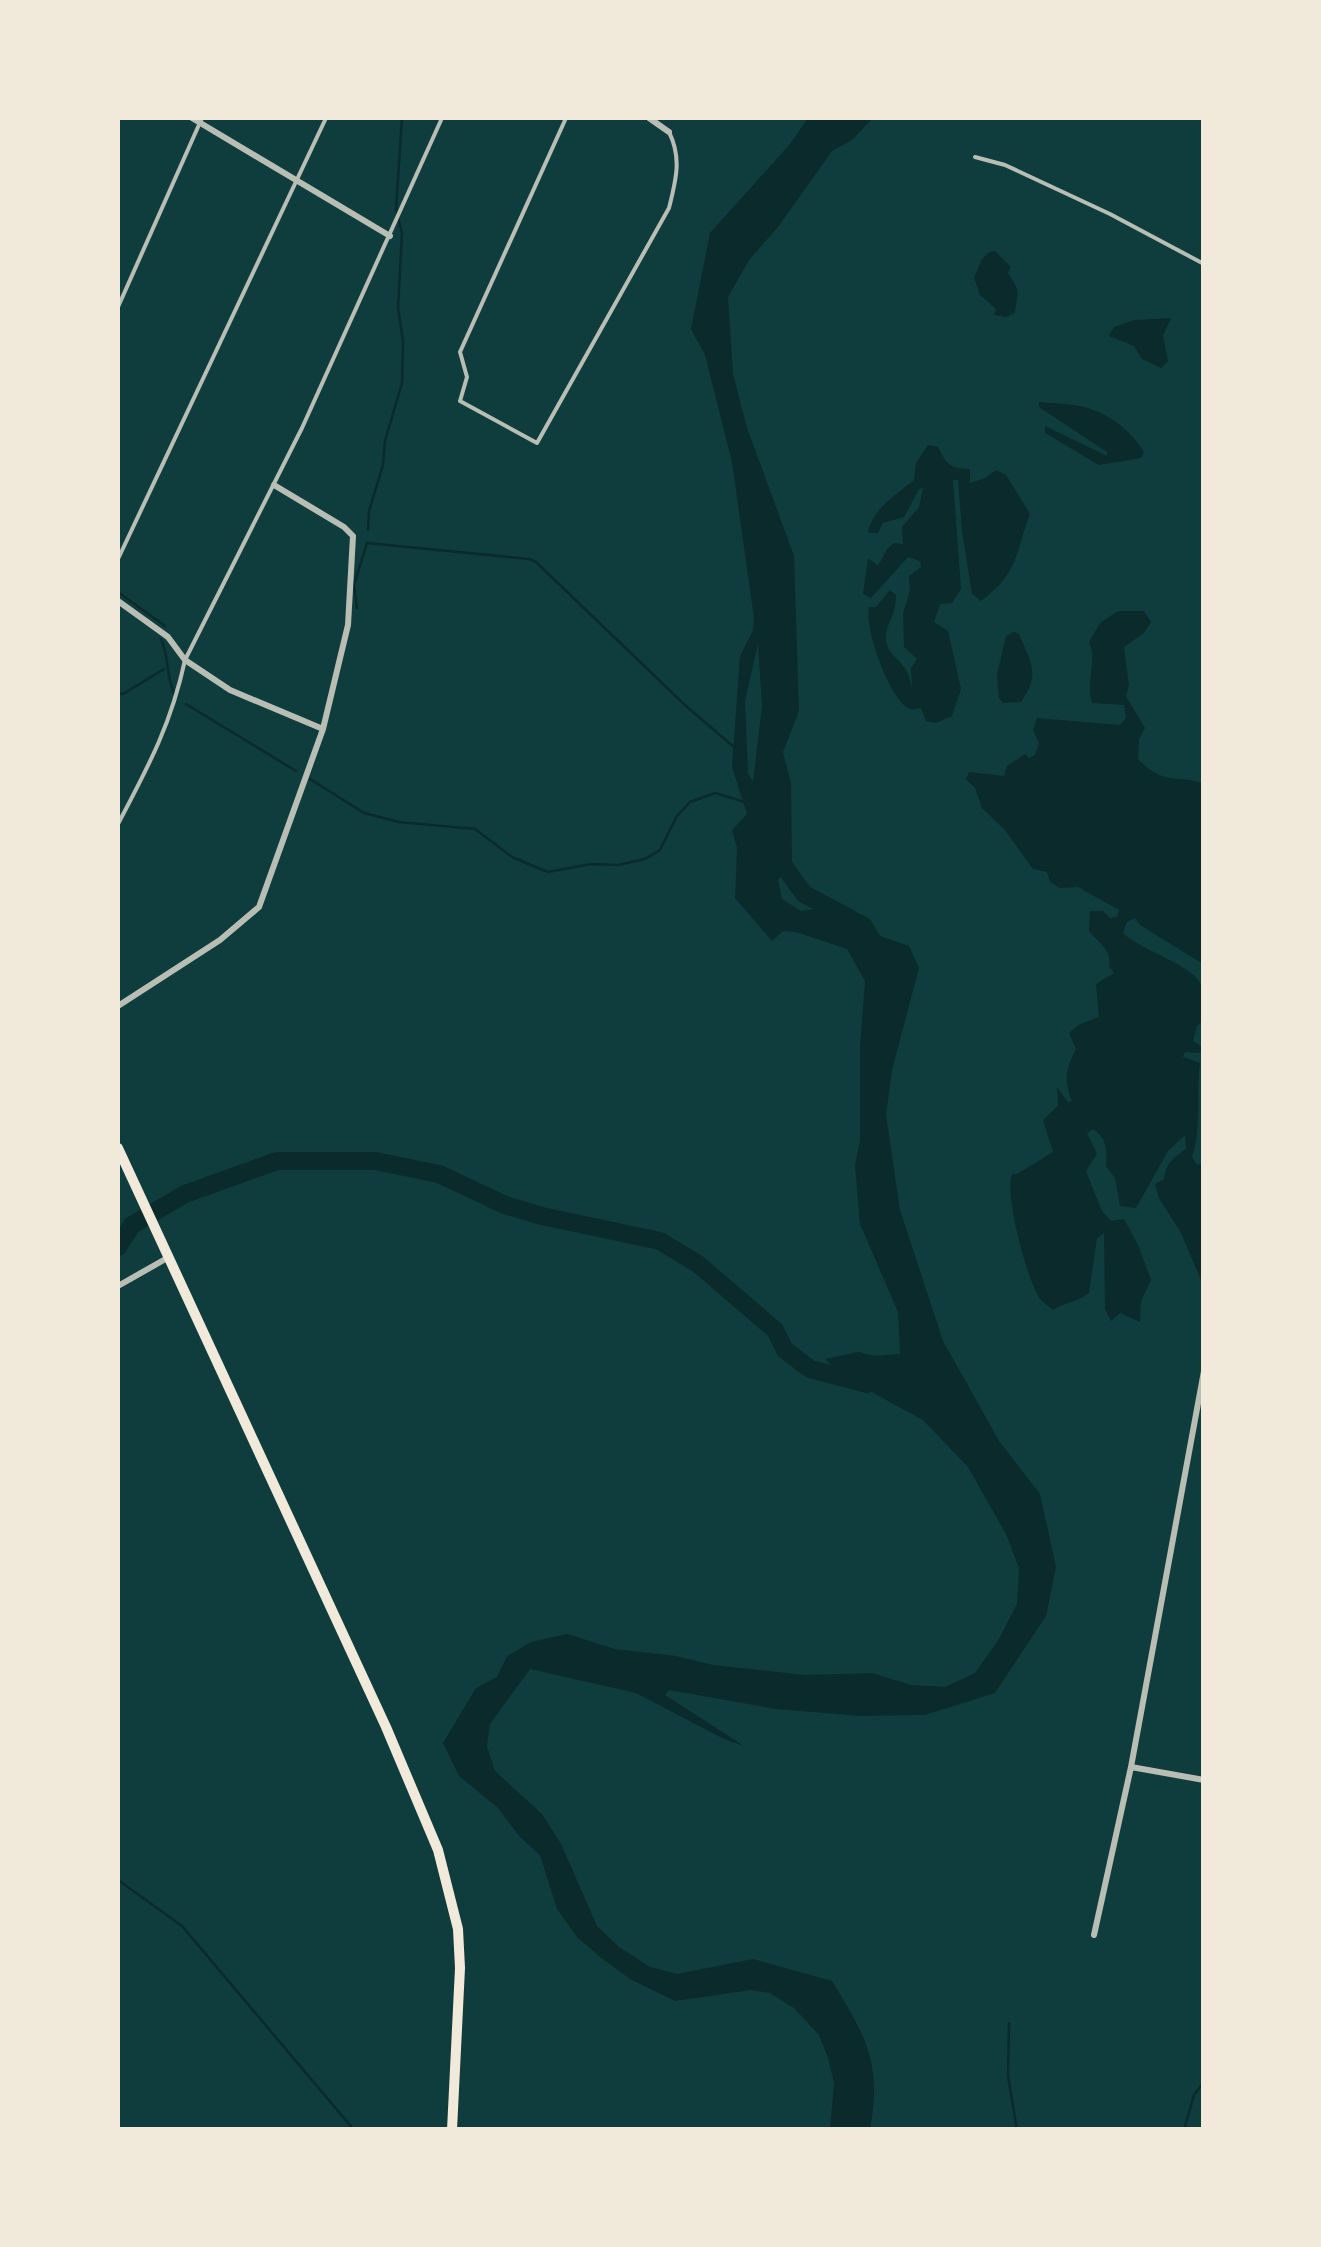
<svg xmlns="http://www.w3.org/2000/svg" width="1321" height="2247" viewBox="0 0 1321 2247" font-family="Lato,sans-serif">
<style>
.water{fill:#0a2a2b;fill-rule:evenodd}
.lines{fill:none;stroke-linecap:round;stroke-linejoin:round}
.stream{stroke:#0a2a2b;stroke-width:2.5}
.river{stroke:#0a2a2b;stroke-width:18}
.service{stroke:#b8beb3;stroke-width:4}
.minor{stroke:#b8beb3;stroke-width:6}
.trunk{stroke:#f1e9da;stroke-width:10}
</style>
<rect width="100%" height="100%" fill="#0f3d3e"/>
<path class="water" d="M 808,118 L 873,118 L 852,140 L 832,151 L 778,227 L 749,260 L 728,297 L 733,374 L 747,428 L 794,556 L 799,711 L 783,752 L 791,783 L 792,862 L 778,880 L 782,899 L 801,911 L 843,905 L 870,919 L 880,936 L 909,946 L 919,968 L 892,1070 L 886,1115 L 900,1210 L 943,1341 L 999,1441 L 1040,1494 L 1056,1567 L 1046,1616 L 995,1693 L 925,1715 L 861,1716 L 776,1709 L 669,1690 L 665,1695 L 744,1746 L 724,1739 L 636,1693 L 530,1669 L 490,1724 L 487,1746 L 495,1771 L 542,1814 L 561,1844 L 597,1926 L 619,1947 L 650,1967 L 677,1974 L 753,1959 L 832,1981 C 866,2037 882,2062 870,2130 L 830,2129 L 834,2083 L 828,2058 L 819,2035 L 794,2008 L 770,1993 L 751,1990 L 675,2001 L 630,1979 L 600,1957 L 577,1937 L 557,1909 L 540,1855 L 520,1837 L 498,1808 L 459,1776 L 443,1743 L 476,1688 L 497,1677 L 507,1656 L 531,1642 L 567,1634 L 615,1649 L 676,1656 L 713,1665 L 805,1675 L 872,1673 L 911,1685 L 945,1687 L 975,1673 L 999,1639 L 1017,1604 L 1019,1568 L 1006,1534 L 968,1467 L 923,1420 L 844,1377 L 825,1359 L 859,1352 L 874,1356 L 900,1354 L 898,1312 L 860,1224 L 855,1165 L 860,1141 L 860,1047 L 865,981 L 847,949 L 796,932 L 783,931 L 772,941 L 735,898 L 737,848 L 732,830 L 747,814 L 732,767 L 740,656 L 753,630 L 754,618 L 732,462 L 705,355 L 691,329 L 710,233 L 790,144 ZM 758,644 L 762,706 L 753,782 L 748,773 L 745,701 Z
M 995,251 L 1011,267 L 1008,273 C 1021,293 1018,289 1015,313 L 1006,317 L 994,315 L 996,309 L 980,295 L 974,278 L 982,259 L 989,252 Z
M 1171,318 L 1163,336 L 1168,361 L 1161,368 L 1142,359 L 1134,346 L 1109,336 L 1114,327 L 1134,320 Z
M 1039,402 C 1052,404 1066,403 1079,406 C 1106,411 1130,429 1144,452 L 1141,458 L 1099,465 L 1045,433 L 1045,426 L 1107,456 L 1107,452 L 1039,407 Z
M 928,445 L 938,447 C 946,464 951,469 970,469 L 970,483 L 985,478 L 996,470 L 1006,475 L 1030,514 C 1015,553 1019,573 981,601 L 972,594 L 962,531 L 958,480 L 953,480 L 961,589 L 952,603 L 940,604 L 934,622 L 948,631 L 961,689 L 952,716 L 936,723 L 926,721 L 921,708 C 914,709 912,711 905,706 C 888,693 864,628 869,607 L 876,607 L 890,590 L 896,595 C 896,615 887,622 886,636 C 885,654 901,659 907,672 C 910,677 910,683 912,688 L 911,668 L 917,659 L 904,647 L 903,614 L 910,590 L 909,576 L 921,567 L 920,561 L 908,557 L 871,598 L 863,594 L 868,558 L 878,566 L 887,549 L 894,543 L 903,544 L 902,527 L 919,507 L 923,488 L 919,489 L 904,517 L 883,523 L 878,533 L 868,533 C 872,509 896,495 914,480 L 916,463 Z
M 1118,611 L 1144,611 L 1151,622 L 1144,633 L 1124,647 L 1129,685 L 1126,696 L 1145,728 L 1139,739 L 1138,759 C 1165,787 1174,773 1204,784 L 1203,964 L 1140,925 L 1135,918 L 1127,922 L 1123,933 C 1144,953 1193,963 1203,988 C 1206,996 1204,1012 1203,1021 L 1197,1026 L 1193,1041 L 1203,1048 L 1199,1053 L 1185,1052 L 1183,1057 L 1200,1063 C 1196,1092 1202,1130 1192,1157 L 1197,1165 L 1203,1163 L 1203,1285 L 1181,1233 L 1159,1198 L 1155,1184 L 1164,1179 C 1166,1163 1173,1158 1186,1149 L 1185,1135 L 1168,1151 L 1136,1208 L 1120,1206 L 1115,1178 L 1106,1166 C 1107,1150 1107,1138 1093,1129 L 1087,1133 L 1097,1154 L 1086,1171 L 1102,1211 L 1111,1221 L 1124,1219 L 1138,1245 L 1151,1280 L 1141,1301 L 1140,1322 L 1120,1313 L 1111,1321 L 1105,1309 L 1104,1233 L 1097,1238 L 1089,1293 C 1078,1302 1065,1302 1053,1310 C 1049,1306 1044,1303 1040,1299 C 1027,1280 1004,1194 1012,1174 L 1017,1174 L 1053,1152 L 1043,1120 L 1058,1106 L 1057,1087 L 1068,1102 L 1072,1101 C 1063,1080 1066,1069 1076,1049 L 1069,1033 L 1080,1024 L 1099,1017 L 1096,984 L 1114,973 L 1109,966 C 1112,949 1099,944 1089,931 L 1090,911 L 1103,911 L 1110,918 L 1117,917 L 1119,910 L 1078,887 L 1060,888 L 1050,882 L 1047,872 L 1033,869 L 1005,830 L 982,808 L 975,788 L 966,779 L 969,772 L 1004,776 L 1007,766 L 1025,754 L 1029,758 L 1035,755 L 1039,743 L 1033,730 L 1037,718 L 1120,725 L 1126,718 L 1124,705 L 1092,703 C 1085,681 1098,662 1089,642 L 1100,623 Z
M 1014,632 L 1019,634 C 1031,663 1041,674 1021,702 L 1003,703 L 999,698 L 997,674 L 1006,636 Z"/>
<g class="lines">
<path class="stream" d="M 368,530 L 369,511 L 383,465 L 385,441 L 402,383 L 403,341 L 398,308 L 402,233 L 396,209 L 402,118
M 118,592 L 165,626
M 357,608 L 354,585 L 367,543 L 529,559 L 536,562 L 687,707 L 734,747
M 161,639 C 170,658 165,675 175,695
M 118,693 L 123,694 L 164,669
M 186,704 L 296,771
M 310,779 L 364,813 L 399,822 L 475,829 L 512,857 L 548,872 L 591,864 L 618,865 L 645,859 L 660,850 L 677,816 L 690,802 L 715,793 L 745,802
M 118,1880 L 182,1926 L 354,2130
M 1009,2023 L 1008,2076 L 1017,2130
M 1184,2130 L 1194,2095 L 1204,2082"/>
<path class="river" d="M 773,851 L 804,894 L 849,918
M 118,1247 L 132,1225 L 185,1194 L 277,1161 L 375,1161 L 439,1174 L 505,1205 L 542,1216 L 660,1241 L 698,1264 L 775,1330 L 785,1350 L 810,1369 L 867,1384"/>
<path class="service" d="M 566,118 L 460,352 L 467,377 L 460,401 L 537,443 L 669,208 C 676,180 682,158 669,132
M 975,157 L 1005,165 L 1110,214 L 1204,264
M 118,307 L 202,118
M 118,559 L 326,118
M 118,824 C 148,767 171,725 185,660 L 302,428 L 442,118"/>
<path class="minor" d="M 192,118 L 390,236
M 649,118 L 669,132
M 118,601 L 168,637 L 185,660 L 230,690 L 323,729
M 118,1006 L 220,940 L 259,907 L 323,729 L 348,625 L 353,536 L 344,527 L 274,485
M 118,1286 L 169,1257
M 1131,1767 L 1204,1780
M 1094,1935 L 1131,1767 L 1204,1371"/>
<path class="trunk" d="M 118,1148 L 386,1727 L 438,1850 L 458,1929 L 460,1968 L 452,2130"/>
</g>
<rect width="1321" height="2247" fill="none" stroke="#f1e9da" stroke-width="240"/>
</svg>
